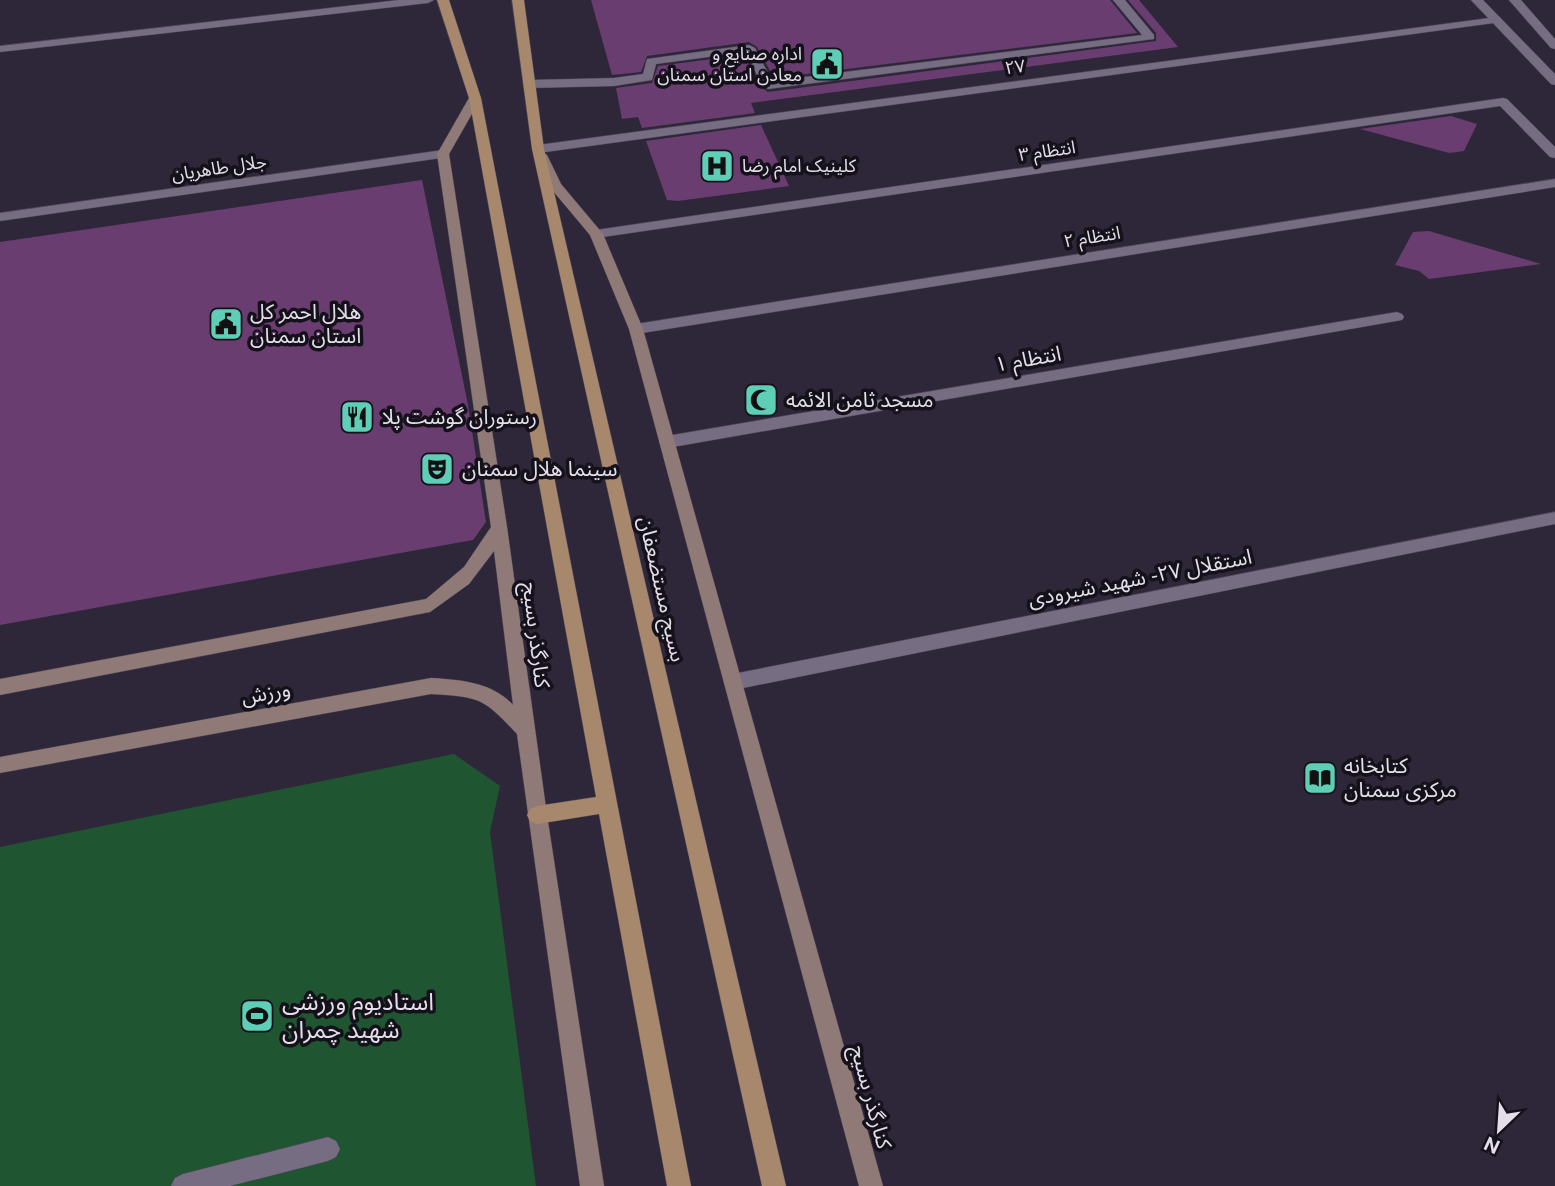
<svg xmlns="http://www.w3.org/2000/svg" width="1555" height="1186" viewBox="0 0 1555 1186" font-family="'Public Sans','Noto Sans Arabic',sans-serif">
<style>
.green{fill:#1f5531}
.building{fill:#6a3d71}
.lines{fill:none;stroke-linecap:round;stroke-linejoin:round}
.service-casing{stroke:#4c4555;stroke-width:1}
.minor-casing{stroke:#4c4555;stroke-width:1}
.tertiary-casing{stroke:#4c4555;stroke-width:1}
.secondary-casing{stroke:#4c4555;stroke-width:1}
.primary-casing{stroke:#4c4555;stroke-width:1}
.service{fill:#766d83;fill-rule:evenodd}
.minor{fill:#766d83;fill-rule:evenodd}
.tertiary{fill:#766d83;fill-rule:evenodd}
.secondary{fill:#8f7a78;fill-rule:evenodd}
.primary{fill:#a7886d;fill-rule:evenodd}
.labels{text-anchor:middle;stroke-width:7;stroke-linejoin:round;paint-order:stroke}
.far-poi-label{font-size:18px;fill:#e3deea;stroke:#15111a;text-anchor:end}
.far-street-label{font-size:18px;fill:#e3deea;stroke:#15111a}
.poi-label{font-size:21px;fill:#e3deea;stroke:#15111a;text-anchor:start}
.street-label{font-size:21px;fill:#e3deea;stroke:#15111a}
.near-poi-label{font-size:24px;fill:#e3deea;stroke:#15111a;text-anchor:start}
</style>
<rect width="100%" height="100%" fill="#2e2739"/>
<path class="green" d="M 454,754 L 500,786 L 490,832 L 536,1186 L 0,1186 L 0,847 Z"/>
<path class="building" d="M 591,0 L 1110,0 L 1137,33 L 774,78 L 757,47 L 749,42 L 647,56 L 641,72 L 612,75 Z
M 1128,0 L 1139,0 L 1178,47 L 751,103 L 755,113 L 642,128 L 638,117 L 622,119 L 616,88 L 652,83 L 658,66 L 744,55 L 760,86 L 768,92 L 1156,41 L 1156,33 Z
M 1451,116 L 1477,124 L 1464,151 L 1449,153 L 1360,129 Z
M 761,125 L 789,186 L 678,201 L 667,200 L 646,141 Z
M 422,180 L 468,405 L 486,522 L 473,540 L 0,625 L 0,242 Z
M 1429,231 L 1541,264 L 1429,279 L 1419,271 L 1395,265 L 1413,232 Z"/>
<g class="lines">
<defs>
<path id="service" d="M 399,0 L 434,0 L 428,3 L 0,52 L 0,46 Z
M 1113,0 L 1125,0 L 1154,35 L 1154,39 L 768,89 L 762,85 L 745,52 L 656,64 L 652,80 L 614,86 L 529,88 L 523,84 L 529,80 L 614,78 L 643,74 L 647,59 L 749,45 L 755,48 L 772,81 L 1142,35 Z"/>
<path id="minor" d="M 1497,17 L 1501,18 L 1501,22 L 538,153 L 532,149 L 538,145 Z
M 1503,98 L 1507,99 L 1555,147 L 1555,158 L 1550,157 L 1500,106 L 596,238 L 589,234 L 596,230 Z
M 443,150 L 448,151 L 448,157 L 0,221 L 0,213 Z
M 1555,179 L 1555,187 L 636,334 L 629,329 L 636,324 Z
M 1397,312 L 1402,314 L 1404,317 L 1402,320 L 667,448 L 659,442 L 667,436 Z
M 1555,512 L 1555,524 L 733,690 L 726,687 L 724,682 L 726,677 L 733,674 Z
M 328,1137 L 336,1141 L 340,1149 L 336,1157 L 328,1161 L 230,1186 L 171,1186 L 175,1178 L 183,1174 Z"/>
<path id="tertiary" d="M 1471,0 L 1483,0 L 1555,74 L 1555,85 L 1551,84 Z
M 1509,0 L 1521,0 L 1555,39 L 1555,49 L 1551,48 Z"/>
<path id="secondary" d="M 475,94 L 481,98 L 449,154 L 507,527 L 547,815 L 604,1186 L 580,1186 L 517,734 C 483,698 481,697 431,694 L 0,773 L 0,757 L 431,678 C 461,680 492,682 513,705 L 494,551 L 469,584 L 430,612 L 0,695 L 0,679 L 426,599 L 464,567 L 491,527 L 437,154 L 469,98 Z
M 541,151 L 547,155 L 561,184 L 603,234 L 643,329 L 883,1186 L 859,1186 L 629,329 L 590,235 L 548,185 L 535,155 Z"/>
<path id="primary" d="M 437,0 L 449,0 L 481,98 L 691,1186 L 667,1186 L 599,814 L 537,824 L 530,821 L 527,815 L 530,809 L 537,806 L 596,797 L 469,98 Z
M 512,0 L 524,0 L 544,149 L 786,1186 L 762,1186 L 532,149 Z"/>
</defs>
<use href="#service" class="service-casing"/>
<use href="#minor" class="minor-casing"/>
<use href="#tertiary" class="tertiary-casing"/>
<use href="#secondary" class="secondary-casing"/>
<use href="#primary" class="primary-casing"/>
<use href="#service" class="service"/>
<use href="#minor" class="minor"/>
<use href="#tertiary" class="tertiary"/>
<use href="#secondary" class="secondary"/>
<use href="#primary" class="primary"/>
</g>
<defs>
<symbol id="civic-square" viewBox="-11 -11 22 22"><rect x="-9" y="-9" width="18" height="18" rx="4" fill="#5eceb7" stroke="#15111a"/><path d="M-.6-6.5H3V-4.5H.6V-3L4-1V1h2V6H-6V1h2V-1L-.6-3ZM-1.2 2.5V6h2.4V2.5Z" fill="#111"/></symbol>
<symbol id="hospital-square" viewBox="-11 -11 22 22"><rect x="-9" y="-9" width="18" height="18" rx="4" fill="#5eceb7" stroke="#15111a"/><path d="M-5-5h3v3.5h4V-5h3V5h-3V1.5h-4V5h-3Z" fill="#111"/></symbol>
<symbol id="mosque-square" viewBox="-11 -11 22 22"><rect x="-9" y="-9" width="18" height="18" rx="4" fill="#5eceb7" stroke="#15111a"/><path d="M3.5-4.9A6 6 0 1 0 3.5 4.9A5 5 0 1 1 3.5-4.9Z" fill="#111"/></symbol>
<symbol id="restaurant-square" viewBox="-11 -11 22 22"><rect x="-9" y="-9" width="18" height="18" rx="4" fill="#5eceb7" stroke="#15111a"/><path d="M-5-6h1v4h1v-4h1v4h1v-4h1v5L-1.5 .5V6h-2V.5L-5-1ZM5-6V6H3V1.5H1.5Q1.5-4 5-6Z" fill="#111"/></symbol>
<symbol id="theatre-square" viewBox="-11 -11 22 22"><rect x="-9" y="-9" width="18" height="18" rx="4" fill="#5eceb7" stroke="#15111a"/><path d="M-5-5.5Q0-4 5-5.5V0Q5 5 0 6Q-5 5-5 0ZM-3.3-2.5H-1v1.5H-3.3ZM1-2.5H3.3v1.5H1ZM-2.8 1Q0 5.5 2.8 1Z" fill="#111"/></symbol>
<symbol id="library-square" viewBox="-11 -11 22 22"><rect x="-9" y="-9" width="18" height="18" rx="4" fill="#5eceb7" stroke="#15111a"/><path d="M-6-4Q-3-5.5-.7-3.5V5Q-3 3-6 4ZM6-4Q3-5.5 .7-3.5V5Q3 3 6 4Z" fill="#111"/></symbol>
<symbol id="stadium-square" viewBox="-11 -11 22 22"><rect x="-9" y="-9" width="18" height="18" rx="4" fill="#5eceb7" stroke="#15111a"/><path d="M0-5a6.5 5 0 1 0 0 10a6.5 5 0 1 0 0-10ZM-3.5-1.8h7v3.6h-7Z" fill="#111"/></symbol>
</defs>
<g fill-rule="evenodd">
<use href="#civic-square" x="808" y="45" width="38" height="38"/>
<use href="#hospital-square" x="698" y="147" width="38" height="38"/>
<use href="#civic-square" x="207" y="305" width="38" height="38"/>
<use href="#mosque-square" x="742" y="381" width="38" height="38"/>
<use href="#restaurant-square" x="338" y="398" width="38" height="38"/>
<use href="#theatre-square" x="418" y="450" width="38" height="38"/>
<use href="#library-square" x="1301" y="759" width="38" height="38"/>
<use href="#stadium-square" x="238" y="997" width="38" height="38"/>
</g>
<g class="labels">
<g class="far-poi-label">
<text x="802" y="60">اداره صنایع و<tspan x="802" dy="21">معادن استان سمنان</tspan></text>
<text x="742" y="172" text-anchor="start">کلینیک امام رضا</text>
</g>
<g class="far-street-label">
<text transform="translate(1015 67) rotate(-8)" y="6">۲۷</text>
<text transform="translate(1047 151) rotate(-8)" y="6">انتظام ۳</text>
<text transform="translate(219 168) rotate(-8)" y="6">جلال طاهریان</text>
<text transform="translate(1092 237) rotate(-9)" y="6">انتظام ۲</text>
</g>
<g class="poi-label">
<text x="250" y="319">هلال احمر کل<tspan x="250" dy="24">استان سمنان</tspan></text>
<text x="786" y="407">مسجد ثامن الائمه</text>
<text x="382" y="424">رستوران گوشت پلا</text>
<text x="462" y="476">سینما هلال سمنان</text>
<text x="1344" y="773">کتابخانه<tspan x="1344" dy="24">مرکزی سمنان</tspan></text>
</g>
<g class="street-label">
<text transform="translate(1028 359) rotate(-10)" y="7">انتظام ۱</text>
<text transform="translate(1140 578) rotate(-11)" y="7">استقلال ۲۷ - شهید شیرودی</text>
<text transform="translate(662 589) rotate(77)" y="7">بسیج مستضعفان</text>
<text transform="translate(536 635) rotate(83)" y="7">کنارگذر بسیج</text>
<text transform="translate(266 693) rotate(-10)" y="7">ورزش</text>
<text transform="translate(871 1097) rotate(75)" y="7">کنارگذر بسیج</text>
</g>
<g class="near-poi-label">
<text x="282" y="1010">استادیوم ورزشی<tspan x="282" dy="28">شهید چمران</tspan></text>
</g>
</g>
<g transform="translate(1499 1130) rotate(205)" stroke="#15111a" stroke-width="5" paint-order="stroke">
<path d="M0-5L12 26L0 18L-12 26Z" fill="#e3deea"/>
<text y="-10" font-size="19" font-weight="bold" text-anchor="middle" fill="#e3deea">N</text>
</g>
</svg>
